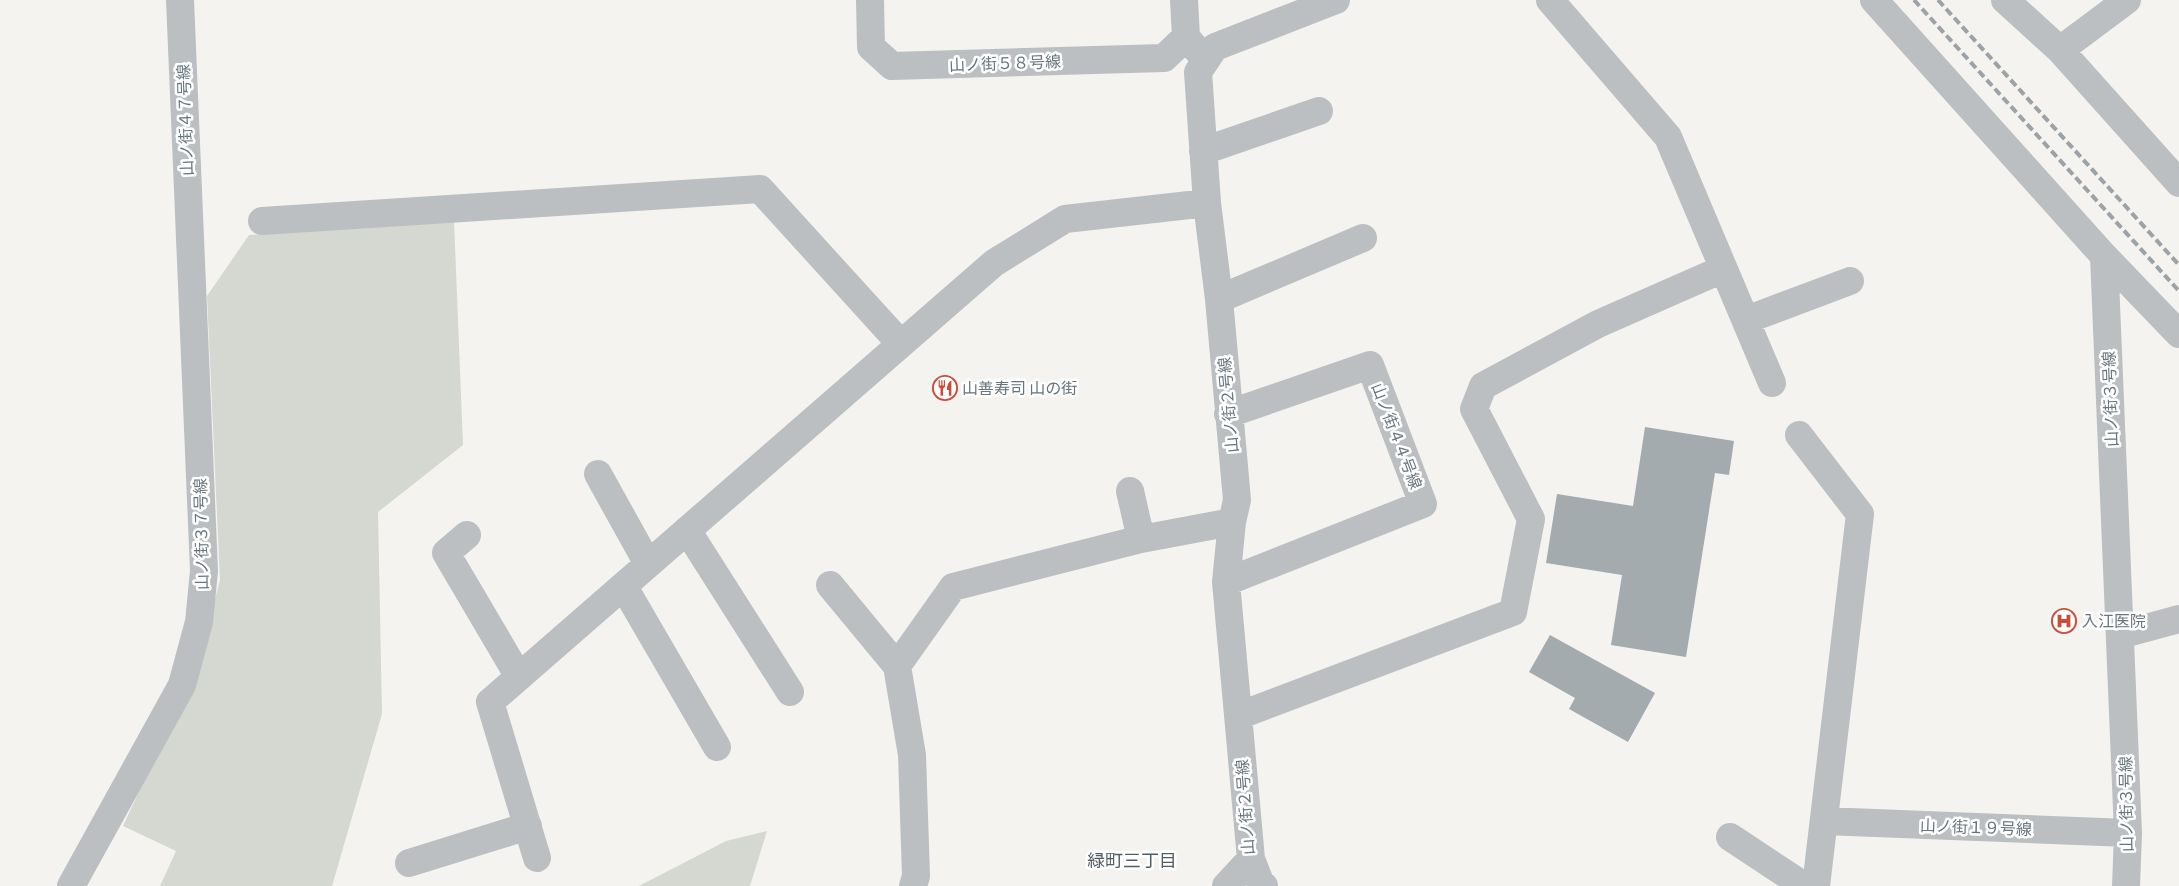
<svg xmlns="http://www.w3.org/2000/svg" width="2179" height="886" viewBox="0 0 2179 886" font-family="Manrope,'Noto Sans JP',sans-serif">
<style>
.green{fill:#d4d8d0}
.building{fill:#a3abae}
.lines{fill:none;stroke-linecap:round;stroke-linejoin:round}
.minor{stroke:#bbbfc1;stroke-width:28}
.rail{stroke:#9ca2a5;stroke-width:4;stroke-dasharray:8 4;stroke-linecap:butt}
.labels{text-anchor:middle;stroke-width:5;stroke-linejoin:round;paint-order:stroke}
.street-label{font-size:16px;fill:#67767d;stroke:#fff}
.poi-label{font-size:16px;fill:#67767d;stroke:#fff;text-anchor:start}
.neighbourhood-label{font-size:18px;fill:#535e64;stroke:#fff}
</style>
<rect width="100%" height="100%" fill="#f4f3f0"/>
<path class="green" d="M 454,221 L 463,445 L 378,512 L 382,714 L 332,886 L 160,886 L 176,851 L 123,826 L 197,667 L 220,580 L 207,296 L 249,235 Z
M 767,831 L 750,886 L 639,886 L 726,841 Z"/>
<path class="building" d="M 1645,427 L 1734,441 L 1729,475 L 1715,473 L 1686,657 L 1611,645 L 1622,575 L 1546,563 L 1557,494 L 1633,506 Z
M 1550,635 L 1655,693 L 1628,742 L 1569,709 L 1575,698 L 1529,672 Z"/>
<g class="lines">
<path class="minor" d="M 870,0 L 871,47 L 892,66 L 1164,58 L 1186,37
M 1184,0 L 1186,37 L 1198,51
M 1550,0 L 1668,137 L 1772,383
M 1874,0 L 2104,256 L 2128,833 L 2126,886
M 2005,0 L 2060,50 L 2179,183
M 2060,50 L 2127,0
M 1203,151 L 1319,111
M 262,221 L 760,189 L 901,344
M 2104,256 L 2179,334
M 1219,299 L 1363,238
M 1746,320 L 1850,281
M 1799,435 L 1860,514 L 1816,886
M 598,474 L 648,564
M 1130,491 L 1141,539
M 687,530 L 790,692
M 467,535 L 446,553 L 519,677
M 1226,582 L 1423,504 L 1370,365 L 1228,414
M 830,585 L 897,666
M 624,587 L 717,747
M 2120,635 L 2179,619
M 1238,716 L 1513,612 L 1531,519 L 1474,409 L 1483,386 L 1598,324 L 1723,269
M 1824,821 L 2128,833
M 1730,837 L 1798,882 L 1800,886
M 537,858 L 490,702 L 994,263 L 1065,219 L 1207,203
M 1251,859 L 1260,882 L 1264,886
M 409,863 L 528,826
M 71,886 L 182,685 L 199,622 L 204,571 L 180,0
M 913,886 L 916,876 L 912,755 L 897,666 L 953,587 L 1141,539 L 1232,522
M 1226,886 L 1251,859 L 1226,582 L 1232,522 L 1237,500 L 1219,299 L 1207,203 L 1198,72 L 1215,47 L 1336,0"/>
<path class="rail" d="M 1914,0 L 2179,291
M 1938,0 L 2179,265"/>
</g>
<defs>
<symbol id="restaurant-ring" viewBox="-11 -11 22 22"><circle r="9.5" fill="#fff" stroke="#cb4c39" stroke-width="1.5"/><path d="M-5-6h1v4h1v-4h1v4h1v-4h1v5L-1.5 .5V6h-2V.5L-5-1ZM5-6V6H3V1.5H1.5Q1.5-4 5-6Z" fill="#cb4c39"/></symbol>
<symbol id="hospital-ring" viewBox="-11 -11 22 22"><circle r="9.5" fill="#fff" stroke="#cb4c39" stroke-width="1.5"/><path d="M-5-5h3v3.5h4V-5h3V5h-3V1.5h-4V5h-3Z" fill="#cb4c39"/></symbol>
</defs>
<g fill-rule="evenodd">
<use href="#restaurant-ring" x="931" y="374" width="28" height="28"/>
<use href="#hospital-ring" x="2050" y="607" width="28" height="28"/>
</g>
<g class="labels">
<g class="street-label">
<text transform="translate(1005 63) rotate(-2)" y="6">山ノ街５８号線</text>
<text transform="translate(185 120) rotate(-92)" y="6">山ノ街４７号線</text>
<text transform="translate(2110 399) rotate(-92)" y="6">山ノ街３号線</text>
<text transform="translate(1228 405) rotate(-95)" y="6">山ノ街２号線</text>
<text transform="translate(1397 436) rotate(69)" y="6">山ノ街４４号線</text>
<text transform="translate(201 534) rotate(-91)" y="6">山ノ街３７号線</text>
<text transform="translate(2126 804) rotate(-91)" y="6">山ノ街３号線</text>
<text transform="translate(1245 807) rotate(-94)" y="6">山ノ街２号線</text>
<text transform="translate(1976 827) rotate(2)" y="6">山ノ街１９号線</text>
</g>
<g class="poi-label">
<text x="962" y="394">山善寿司 山の街</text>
<text x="2082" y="627">入江医院</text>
</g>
<g class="neighbourhood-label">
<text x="1132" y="867">緑町三丁目</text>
</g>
</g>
</svg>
